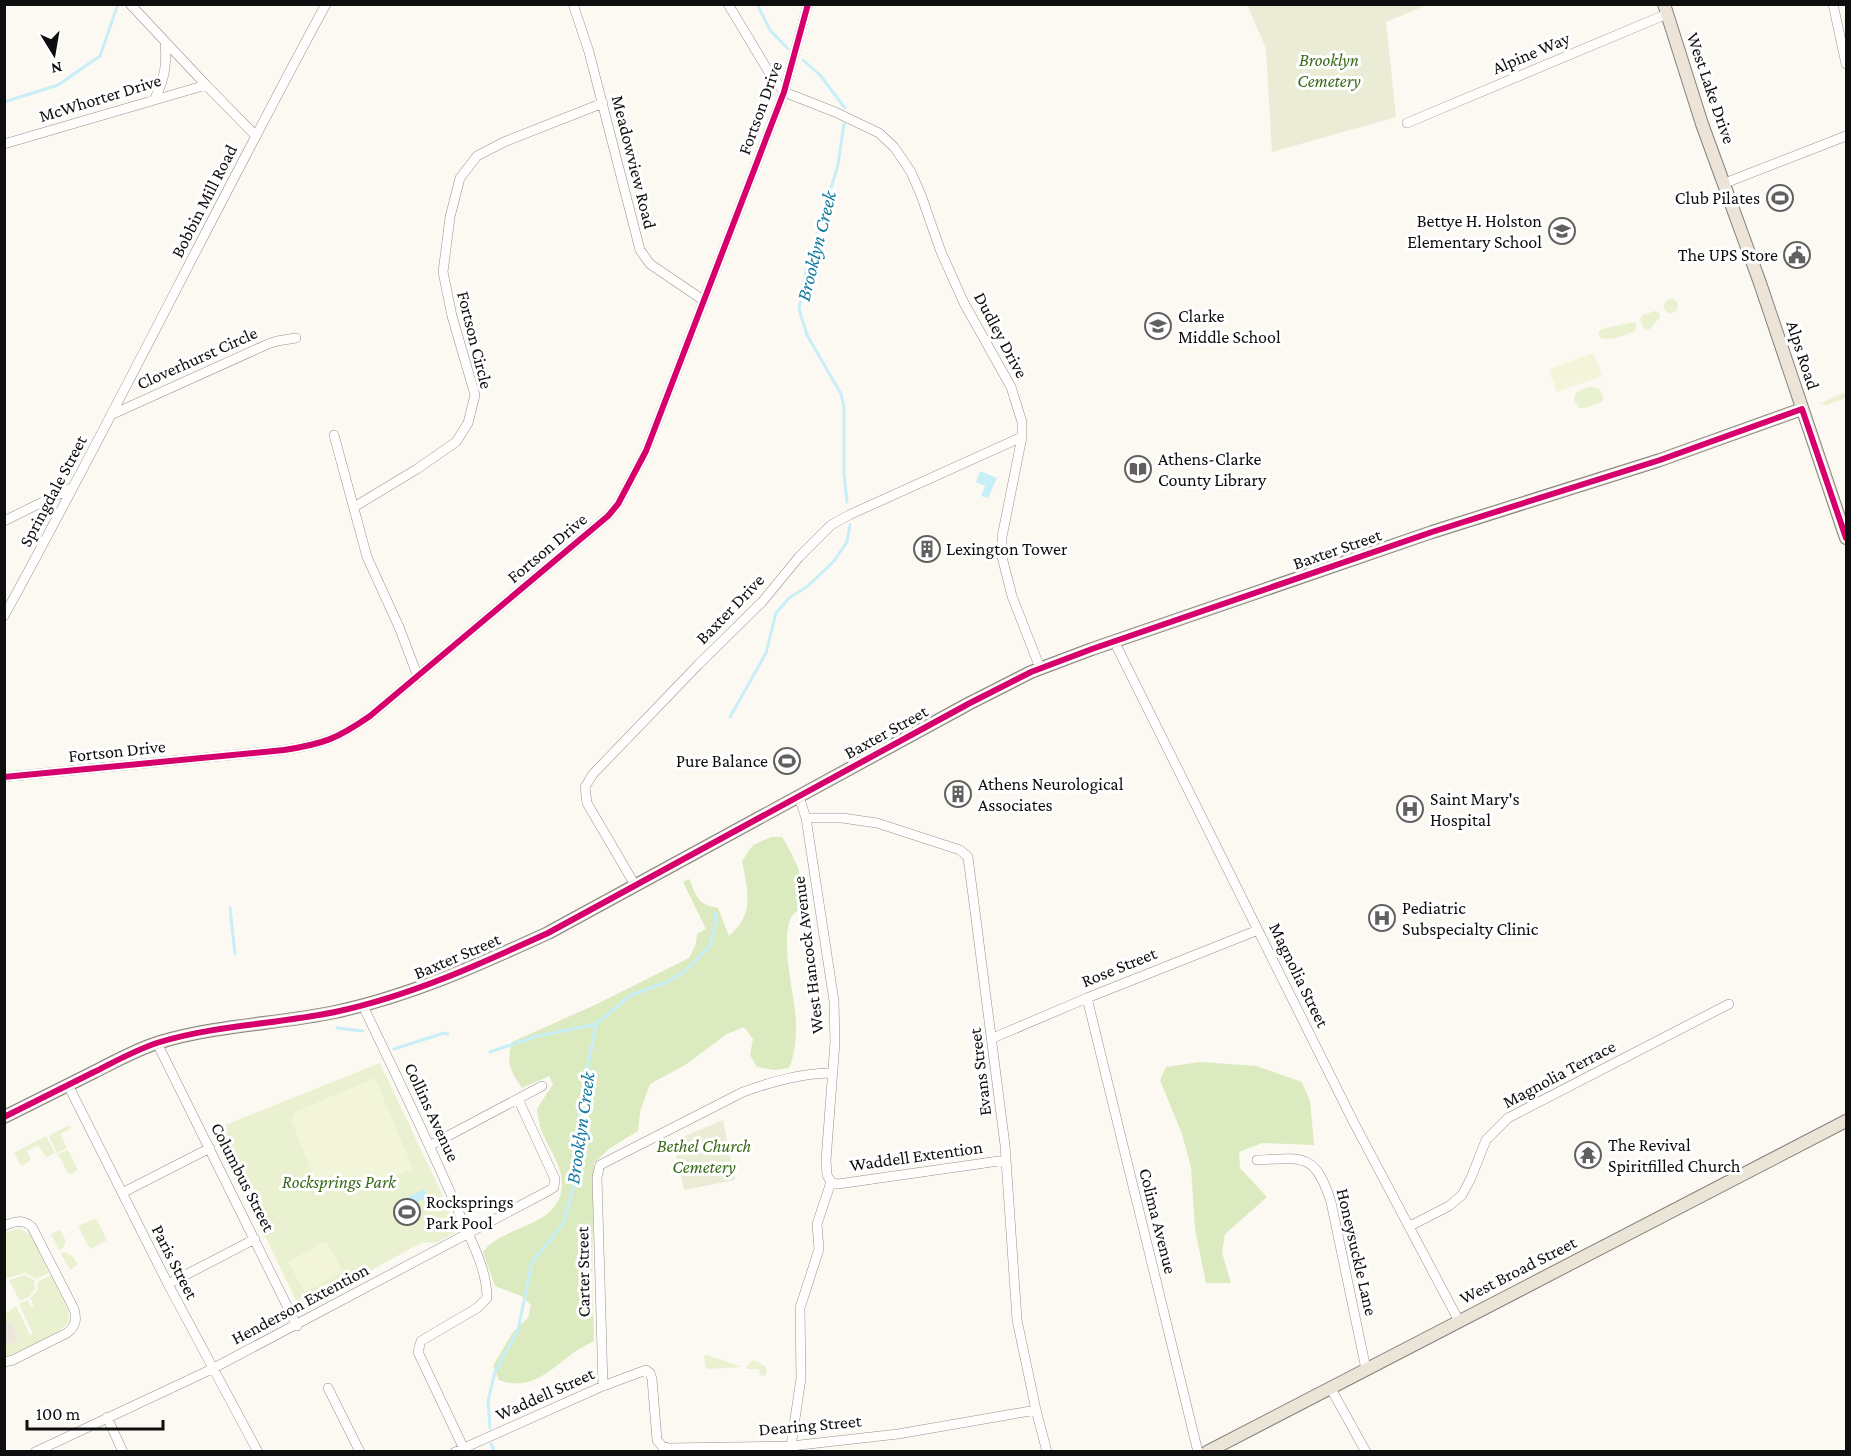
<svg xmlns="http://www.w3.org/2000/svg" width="1851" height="1456" viewBox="0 0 1851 1456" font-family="'Crimson Pro',serif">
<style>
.green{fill:#eaf1d1}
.forest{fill:#dceabf}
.cemetery{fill:#ebecd6}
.pitch{fill:#f3f5db}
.plaza{fill:#ece6dd}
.water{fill:#c8eff7}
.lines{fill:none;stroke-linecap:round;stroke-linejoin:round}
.stream{stroke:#c8eff7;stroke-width:3}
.minor-casing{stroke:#959391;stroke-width:10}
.major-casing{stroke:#82817e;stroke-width:14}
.minor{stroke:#fffefd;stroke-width:9}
.major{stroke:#ede4d8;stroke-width:12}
.cycleway-casing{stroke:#fff;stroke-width:10}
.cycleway{stroke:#d6006c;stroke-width:6}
.labels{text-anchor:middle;stroke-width:6;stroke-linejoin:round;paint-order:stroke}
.street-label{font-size:18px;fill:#0e0e0e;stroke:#fff}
.park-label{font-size:18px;font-style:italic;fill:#396a1a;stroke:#fff}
.poi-label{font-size:18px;fill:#0e0e0e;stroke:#fff;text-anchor:start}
.water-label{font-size:20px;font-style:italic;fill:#107aa0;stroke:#fff}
</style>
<rect width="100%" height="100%" fill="#fcf8f2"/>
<path class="green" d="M1664 306a7 7 0 1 1 14 0a7 7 0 1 1-14 0Z
M 1655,311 L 1659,312 L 1660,317 L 1650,329 L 1647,330 L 1643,327 L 1640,319 L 1643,315 Z
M 1634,322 L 1637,325 L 1635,331 C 1624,335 1613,341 1601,338 L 1598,333 L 1601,329 Z
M 1590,387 L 1600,389 L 1603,398 L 1602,402 L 1585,408 L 1579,408 L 1574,400 C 1574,391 1582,389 1590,387 Z
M 1846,392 L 1846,398 L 1826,405 L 1819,404 Z
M 380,1063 L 447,1205 L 456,1232 L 436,1243 L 423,1242 L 300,1309 L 266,1238 L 263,1237 C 254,1219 255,1195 236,1183 L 213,1130 Z
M 69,1125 L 71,1128 L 60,1134 L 67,1148 L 57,1153 L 49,1136 Z
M 46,1136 L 55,1153 L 46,1157 L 38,1145 L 27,1151 L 31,1160 L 21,1166 L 14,1153 Z
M 68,1150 L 78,1170 L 69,1175 L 58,1154 Z
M 96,1218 L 107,1240 L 90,1249 L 78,1226 Z
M 19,1228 L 31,1235 L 49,1273 L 36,1279 L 26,1273 L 6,1278 L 5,1233 Z
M 60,1230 L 66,1241 L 63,1248 L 59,1250 L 51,1234 Z
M 64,1252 L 72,1256 L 78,1264 L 70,1270 L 61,1254 Z
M 25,1275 L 34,1280 L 35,1289 L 30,1296 L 20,1301 L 9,1280 Z
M 51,1275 L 68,1310 L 69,1322 C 61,1333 18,1354 5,1356 L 5,1346 L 19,1339 L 11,1322 L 5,1324 L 5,1314 L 16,1306 L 30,1335 L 33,1334 L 19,1304 L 28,1300 L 31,1307 L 34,1306 L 30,1298 L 37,1291 L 38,1282 Z
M 707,1355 L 742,1367 L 708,1369 L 706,1368 L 704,1356 Z
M 753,1360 L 765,1366 L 767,1371 L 765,1376 L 760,1375 L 759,1369 L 747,1369 L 747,1366 Z"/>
<path class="forest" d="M 771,837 L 782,837 C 798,864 802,874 806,904 C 802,908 795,912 792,916 C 779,938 795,997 796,1022 C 796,1038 795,1054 789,1068 L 774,1070 L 757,1067 L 750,1055 L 753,1039 L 744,1027 L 727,1034 L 685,1065 L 650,1084 L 640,1112 L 638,1131 L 610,1148 L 594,1163 L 592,1275 L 594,1341 C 587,1345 579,1348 573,1353 C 551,1370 530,1392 499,1380 L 493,1366 L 513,1332 L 528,1318 L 531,1305 L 521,1296 L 495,1286 L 483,1252 C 503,1224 562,1228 562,1183 C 562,1166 548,1147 542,1132 C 539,1125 538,1117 537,1109 L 553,1084 L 549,1076 L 522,1088 C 510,1070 506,1064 512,1042 L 597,1004 L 689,958 L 696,944 L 697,934 L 706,929 L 683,882 L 689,879 C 697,896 697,905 718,908 L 729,936 C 755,914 748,891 742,861 L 753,845 Z
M 1201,1062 L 1256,1066 L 1302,1082 L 1310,1101 L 1314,1145 L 1262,1143 L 1239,1152 L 1240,1168 L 1267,1197 L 1225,1234 L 1222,1253 L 1231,1283 L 1206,1283 L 1195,1229 L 1191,1167 L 1182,1134 L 1160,1080 L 1166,1067 Z"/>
<path class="cemetery" d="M 1247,5 L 1427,5 L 1386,22 L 1396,117 L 1272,152 L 1266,48 Z
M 723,1120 L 735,1180 L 684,1190 L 673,1141 Z"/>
<path class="pitch" d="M 1594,353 L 1602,376 L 1557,392 L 1549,369 Z
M 375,1078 L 413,1169 L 347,1193 L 318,1187 L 291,1120 L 295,1112 Z
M 326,1241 L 343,1272 L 324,1282 L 312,1260 L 323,1282 L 305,1292 L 288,1262 Z"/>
<path class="plaza" d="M 11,1322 L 19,1339 L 5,1346 L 5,1324 Z"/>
<path class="water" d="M 980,471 L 997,478 L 988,498 L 981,496 L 985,486 L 976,482 Z
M 424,1189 L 428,1197 L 410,1206 L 416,1218 L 406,1223 L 395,1203 Z"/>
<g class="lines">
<path class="stream" d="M 757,4 L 770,30 L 788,49
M 803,60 L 820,75 L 845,108
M 4,102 L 58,85 L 100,56 L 118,4
M 844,124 L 838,165 L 806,269 L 799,309 L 807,335 L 841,394 L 844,407 L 844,475 L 847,502
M 730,717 L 766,653 L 776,613 L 789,598 L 808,586 L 834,561 L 847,542 L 850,525
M 230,908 L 235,954
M 337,1028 L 363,1031
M 394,1049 L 444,1033 L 448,1034
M 490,1052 L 534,1037 L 596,1024 L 631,995 L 667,982 L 684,972 L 710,946 L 716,921 L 715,913
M 490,1428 L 488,1401 L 495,1372 L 518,1330 L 532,1262 L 563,1224 L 578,1170 L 579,1113 L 596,1024
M 491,1444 L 495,1452"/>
<defs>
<path id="minor" d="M 130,4 L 206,85
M 573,4 L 589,52 L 640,250 L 650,264 L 703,300
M 728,4 L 767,69 L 784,92 L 835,112 L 879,133 L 894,147 L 903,160 L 911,172 L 921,195 L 941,252 L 964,303 L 1011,387 L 1022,422 L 1022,437 L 1002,537 L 1002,557 L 1012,596 L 1040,668
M 1833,4 L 1846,64
M 155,98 C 165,79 167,63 165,42
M 1407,123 L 1667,14
M 4,144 L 206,85 L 256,136
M 1725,183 L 1846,136
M 113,414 L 268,344 L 277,341 L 296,338
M 334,435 L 367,557 L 399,627 L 418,677
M 354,507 L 417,469 L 456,442 L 468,423 L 475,395 L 452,316 L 443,272 L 450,217 L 460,178 L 477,156 L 504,142 L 603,103
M 4,521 L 71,488
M 4,616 C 115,414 216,207 326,4
M 1114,641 L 1353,1121 L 1459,1321
M 4,777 L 284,750 C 323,744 337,739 370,716 L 608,516 L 618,504 L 646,451 L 784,92 L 808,4
M 799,797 L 806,818 L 834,1001 L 835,1042 L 826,1160 L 827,1175 L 831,1182
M 806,818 L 842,818 L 877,823 L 960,850 L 968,857 L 1005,1145 L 1017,1320 L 1036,1410 L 1047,1452
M 635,885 L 587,803 L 585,787 L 593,774 L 698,665 L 762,602 L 799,557 L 831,525 L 849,515 L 1022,437
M 1087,998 L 1198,1452
M 363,1006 C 396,1075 430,1144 460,1215 C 471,1241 487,1269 487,1298 L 477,1308 L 421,1341 L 418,1352 L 463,1447
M 993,1038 L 1087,998 L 1258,930
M 157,1043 L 297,1326
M 68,1085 L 168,1284 L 258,1452
M 431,1145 L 542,1086
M 1257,1160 C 1303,1158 1315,1152 1331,1202 L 1366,1369
M 831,1182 L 838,1184 L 1006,1160
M 122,1193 L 210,1148
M 4,1226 C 15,1221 23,1219 32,1227 L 74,1309 C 77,1319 76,1326 67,1333 L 13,1360 L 4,1362
M 1410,1226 L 1449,1206 L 1462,1195 L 1471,1178 L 1486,1140 L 1508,1118 L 1729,1004
M 168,1284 L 255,1239
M 603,1386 L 597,1177 L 600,1165 L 743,1092 C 771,1082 801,1073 832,1073
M 1330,1387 L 1366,1452
M 328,1388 L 360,1452
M 107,1417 L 123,1452
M 791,1446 L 801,1378 L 800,1308 L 819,1249 L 817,1224 L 831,1182
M 35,1452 L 212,1369 L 548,1191 L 554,1187 L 555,1179 L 518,1099
M 455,1452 L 603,1386 L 646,1370 L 650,1373 L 652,1379 L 657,1440 L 662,1446 L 669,1448 L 791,1446 L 898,1434 L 1036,1410"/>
<path id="major" d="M 1664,4 L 1702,124 L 1760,283 L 1846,538
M 4,1117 C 34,1102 64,1087 94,1072 C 116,1061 137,1049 160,1042 C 217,1025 277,1024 335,1012 C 410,996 478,965 548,933 L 970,703 L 1031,672 L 1092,649 L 1432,532 L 1660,460 L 1802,409
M 1207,1452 L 1846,1121"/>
</defs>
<use href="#minor" class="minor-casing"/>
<use href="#major" class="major-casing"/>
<use href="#minor" class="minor"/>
<use href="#major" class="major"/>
<defs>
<path id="cycleway" d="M 4,777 L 284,750 C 323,744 337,739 370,716 L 608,516 L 618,504 L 646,451 L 784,92 L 808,4
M 4,1117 C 34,1102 64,1087 94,1072 C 116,1061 137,1049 160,1042 C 217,1025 277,1024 335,1012 C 410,996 478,965 548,933 L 970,703 L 1031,672 L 1092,649 L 1432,532 L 1660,460 L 1802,409 L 1846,538"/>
</defs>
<use href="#cycleway" class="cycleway-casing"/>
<use href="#cycleway" class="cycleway"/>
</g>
<defs>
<symbol id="stadium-ring" viewBox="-11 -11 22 22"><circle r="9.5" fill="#fff" stroke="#61605e" stroke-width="1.5"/><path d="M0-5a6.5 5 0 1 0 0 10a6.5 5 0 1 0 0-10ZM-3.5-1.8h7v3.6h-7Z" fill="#61605e"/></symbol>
<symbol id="school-ring" viewBox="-11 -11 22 22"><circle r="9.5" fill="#fff" stroke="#61605e" stroke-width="1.5"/><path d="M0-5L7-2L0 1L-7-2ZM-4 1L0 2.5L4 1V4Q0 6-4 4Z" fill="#61605e"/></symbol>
<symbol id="civic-ring" viewBox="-11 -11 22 22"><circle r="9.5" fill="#fff" stroke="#61605e" stroke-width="1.5"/><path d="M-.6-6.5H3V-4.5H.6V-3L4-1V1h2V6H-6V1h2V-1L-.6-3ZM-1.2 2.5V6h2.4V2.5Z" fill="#61605e"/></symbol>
<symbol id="library-ring" viewBox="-11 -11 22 22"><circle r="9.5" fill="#fff" stroke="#61605e" stroke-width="1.5"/><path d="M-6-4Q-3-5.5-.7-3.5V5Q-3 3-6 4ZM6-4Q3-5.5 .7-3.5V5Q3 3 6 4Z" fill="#61605e"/></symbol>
<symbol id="building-ring" viewBox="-11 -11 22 22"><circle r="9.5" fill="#fff" stroke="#61605e" stroke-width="1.5"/><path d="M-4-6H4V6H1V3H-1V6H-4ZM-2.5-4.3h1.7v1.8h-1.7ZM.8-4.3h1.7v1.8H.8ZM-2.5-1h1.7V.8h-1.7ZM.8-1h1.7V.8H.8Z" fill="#61605e"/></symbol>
<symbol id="hospital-ring" viewBox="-11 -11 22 22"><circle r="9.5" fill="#fff" stroke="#61605e" stroke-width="1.5"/><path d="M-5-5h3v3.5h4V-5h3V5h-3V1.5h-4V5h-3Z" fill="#61605e"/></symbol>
<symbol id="temple-ring" viewBox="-11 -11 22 22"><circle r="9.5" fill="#fff" stroke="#61605e" stroke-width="1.5"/><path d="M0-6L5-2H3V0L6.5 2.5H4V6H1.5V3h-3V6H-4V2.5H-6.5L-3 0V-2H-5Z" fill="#61605e"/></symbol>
</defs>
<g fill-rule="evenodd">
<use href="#stadium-ring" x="1765" y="183" width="30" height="30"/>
<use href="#school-ring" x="1547" y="216" width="30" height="30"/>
<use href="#civic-ring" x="1782" y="240" width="30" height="30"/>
<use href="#school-ring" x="1143" y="311" width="30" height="30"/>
<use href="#library-ring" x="1123" y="454" width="30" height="30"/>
<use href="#building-ring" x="912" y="534" width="30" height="30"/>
<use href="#stadium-ring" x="772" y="746" width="30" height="30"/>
<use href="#building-ring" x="943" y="779" width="30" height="30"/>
<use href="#hospital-ring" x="1395" y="794" width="30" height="30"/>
<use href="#hospital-ring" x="1367" y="903" width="30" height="30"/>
<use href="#temple-ring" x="1573" y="1140" width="30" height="30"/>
<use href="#stadium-ring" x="392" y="1197" width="30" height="30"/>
</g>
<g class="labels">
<g class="street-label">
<text transform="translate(1531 53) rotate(-23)" y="6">Alpine Way</text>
<text transform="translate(1711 88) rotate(71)" y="6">West Lake Drive</text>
<text transform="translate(100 98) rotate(-17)" y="6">McWhorter Drive</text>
<text transform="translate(760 108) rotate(-70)" y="6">Fortson Drive</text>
<text transform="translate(634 162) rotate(76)" y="6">Meadowview Road</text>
<text transform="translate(204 201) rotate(-63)" y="6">Bobbin Mill Road</text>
<text transform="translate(1001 335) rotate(62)" y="6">Dudley Drive</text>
<text transform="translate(475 340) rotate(76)" y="6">Fortson Circle</text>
<text transform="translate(1803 355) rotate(72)" y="6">Alps Road</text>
<text transform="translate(197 358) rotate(-24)" y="6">Cloverhurst Circle</text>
<text transform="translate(53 491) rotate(-62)" y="6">Springdale Street</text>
<text transform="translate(547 548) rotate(-40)" y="6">Fortson Drive</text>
<text transform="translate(1337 549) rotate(-19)" y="6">Baxter Street</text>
<text transform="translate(730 609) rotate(-46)" y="6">Baxter Drive</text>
<text transform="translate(886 732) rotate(-29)" y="6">Baxter Street</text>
<text transform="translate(117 751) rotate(-6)" y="6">Fortson Drive</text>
<text transform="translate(808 955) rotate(-97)" y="6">West Hancock Avenue</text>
<text transform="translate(457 956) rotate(-23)" y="6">Baxter Street</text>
<text transform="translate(1119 967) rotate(-22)" y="6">Rose Street</text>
<text transform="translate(1299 975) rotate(64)" y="6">Magnolia Street</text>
<text transform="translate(980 1072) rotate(-97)" y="6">Evans Street</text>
<text transform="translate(1559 1074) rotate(-28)" y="6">Magnolia Terrace</text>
<text transform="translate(432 1112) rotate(65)" y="6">Collins Avenue</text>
<text transform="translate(916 1156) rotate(-8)" y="6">Waddell Extention</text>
<text transform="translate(243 1177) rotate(63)" y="6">Columbus Street</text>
<text transform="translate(1158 1221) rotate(76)" y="6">Colima Avenue</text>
<text transform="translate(1357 1252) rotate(77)" y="6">Honeysuckle Lane</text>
<text transform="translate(175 1262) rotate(63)" y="6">Paris Street</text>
<text transform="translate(1518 1270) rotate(-27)" y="6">West Broad Street</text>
<text transform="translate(583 1272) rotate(-91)" y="6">Carter Street</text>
<text transform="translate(300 1304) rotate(-28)" y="6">Henderson Extention</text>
<text transform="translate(545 1394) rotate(-24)" y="6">Waddell Street</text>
<text transform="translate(810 1425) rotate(-5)" y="6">Dearing Street</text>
</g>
<g class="park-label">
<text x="1329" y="66">Brooklyn<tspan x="1329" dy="21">Cemetery</tspan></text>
<text x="704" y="1152">Bethel Church<tspan x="704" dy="21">Cemetery</tspan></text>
<text x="339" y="1188">Rocksprings Park</text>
</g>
<g class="poi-label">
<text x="1760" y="204" text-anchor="end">Club Pilates</text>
<text x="1542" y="227" text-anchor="end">Bettye H. Holston<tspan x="1542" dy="21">Elementary School</tspan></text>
<text x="1778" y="261" text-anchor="end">The UPS Store</text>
<text x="1178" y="322">Clarke<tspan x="1178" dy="21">Middle School</tspan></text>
<text x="1158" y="465">Athens-Clarke<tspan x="1158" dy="21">County Library</tspan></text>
<text x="946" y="555">Lexington Tower</text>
<text x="768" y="767" text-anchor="end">Pure Balance</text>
<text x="978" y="790">Athens Neurological<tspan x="978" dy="21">Associates</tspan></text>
<text x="1430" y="805">Saint Mary's<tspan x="1430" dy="21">Hospital</tspan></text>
<text x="1402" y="914">Pediatric<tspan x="1402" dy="21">Subspecialty Clinic</tspan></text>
<text x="1608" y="1151">The Revival<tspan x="1608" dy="21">Spiritfilled Church</tspan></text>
<text x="426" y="1208">Rocksprings<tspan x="426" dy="21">Park Pool</tspan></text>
</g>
<g class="water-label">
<text transform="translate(816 246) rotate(-76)" y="7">Brooklyn Creek</text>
<text transform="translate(580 1128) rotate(-82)" y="7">Brooklyn Creek</text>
</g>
</g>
<rect width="1851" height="1456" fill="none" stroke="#0e0e0e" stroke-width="12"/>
<g transform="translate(54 54) rotate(169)" stroke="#ffffff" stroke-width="4.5" paint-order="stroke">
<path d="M0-4.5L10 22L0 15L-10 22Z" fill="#0e0e0e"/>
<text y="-9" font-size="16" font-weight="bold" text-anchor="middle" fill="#0e0e0e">N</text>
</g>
<path d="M27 1420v9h136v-9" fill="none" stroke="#0e0e0e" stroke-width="3"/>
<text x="36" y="1420" font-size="18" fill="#0e0e0e" stroke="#ffffff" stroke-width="4.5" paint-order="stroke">100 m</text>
</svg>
